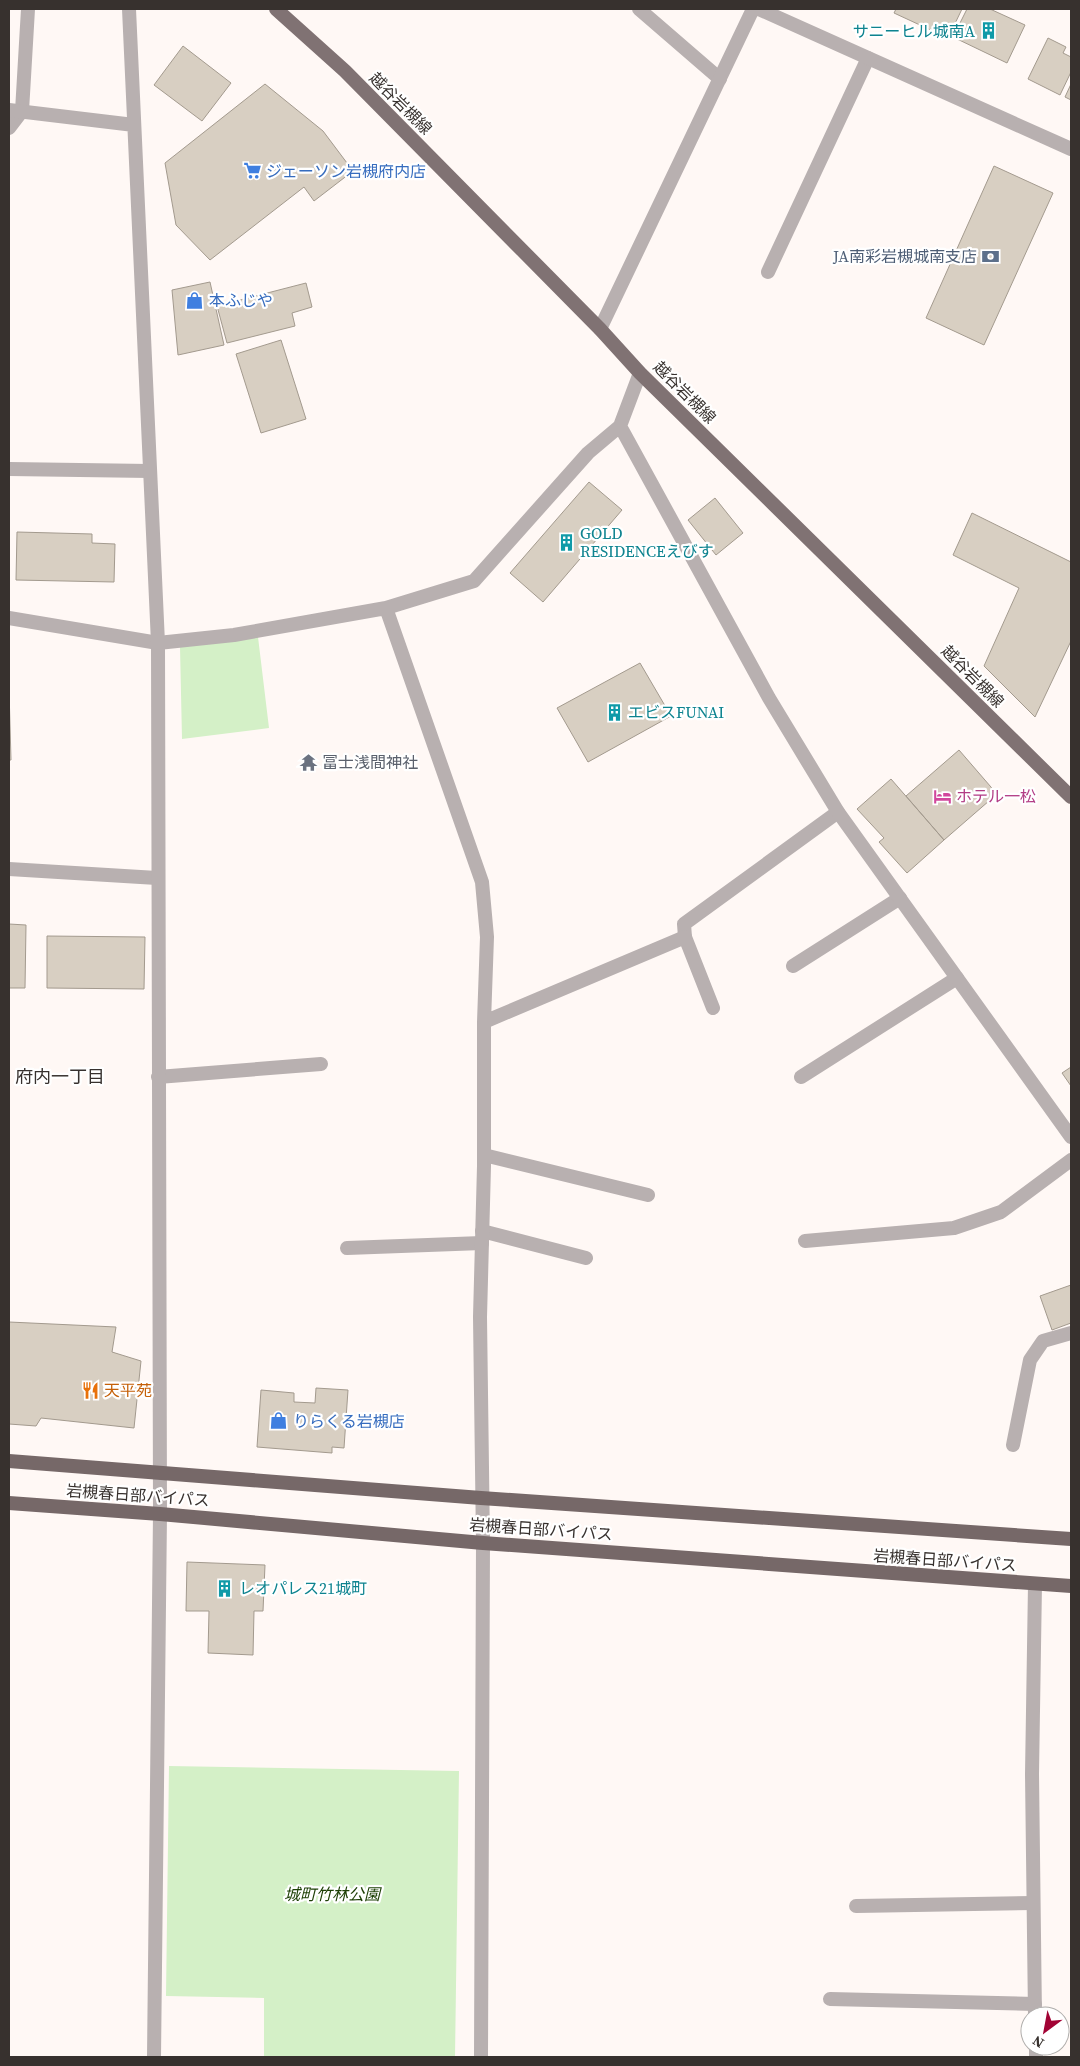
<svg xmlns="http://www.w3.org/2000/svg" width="1080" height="2066" viewBox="0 0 1080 2066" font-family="'Source Serif 4','Noto Sans JP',serif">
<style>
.green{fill:#d4f0c7}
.building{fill:#d8cfc2;stroke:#a39a8e}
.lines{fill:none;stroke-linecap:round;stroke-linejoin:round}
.service{stroke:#b8b0b0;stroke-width:14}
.minor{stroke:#b8b0b0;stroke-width:14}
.tertiary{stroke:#b8b0b0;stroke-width:14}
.primary{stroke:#807273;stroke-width:14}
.trunk{stroke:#766868;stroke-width:14}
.labels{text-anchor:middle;stroke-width:4.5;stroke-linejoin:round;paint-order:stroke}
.culture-label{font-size:16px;fill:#0d838f;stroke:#fff;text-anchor:start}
.street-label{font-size:16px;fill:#37312e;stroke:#fff}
.shop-label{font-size:16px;fill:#366cbe;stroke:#fff;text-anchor:start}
.service-label{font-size:16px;fill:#4e5e75;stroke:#fff;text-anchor:end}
.worship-label{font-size:16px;fill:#5b616d;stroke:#fff;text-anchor:start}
.hotel-label{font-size:16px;fill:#b23c85;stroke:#fff;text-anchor:start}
.food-label{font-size:16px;fill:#c56008;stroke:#fff;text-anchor:start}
.park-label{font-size:16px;font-style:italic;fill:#1e4006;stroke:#fff}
.neighbourhood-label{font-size:18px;fill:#37312e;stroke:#fff}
</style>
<rect width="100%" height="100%" fill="#fff8f5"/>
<path class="green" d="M 258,637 L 269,728 L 182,739 L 180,647 Z
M 169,1766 L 459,1771 L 455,2057 L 264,2057 L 264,1998 L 166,1996 Z"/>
<path class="building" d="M 896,9 L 962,9 L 948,38 L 894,13 Z
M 967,9 L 990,9 L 1025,25 L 1007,63 L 953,37 Z
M 1048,38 L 1066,47 L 1063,53 L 1071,57 L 1071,72 L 1060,95 L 1028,79 Z
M 183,46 L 231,83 L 202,121 L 154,85 Z
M 265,84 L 323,131 L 353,171 L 314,201 L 304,187 L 210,260 L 176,225 L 165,163 Z
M 1071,84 L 1071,100 L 1065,97 Z
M 994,166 L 1053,193 L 984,345 L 926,318 Z
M 210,282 L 224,345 L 178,355 L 172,290 Z
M 306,283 L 312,307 L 292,313 L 295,326 L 227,343 L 217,306 Z
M 281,340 L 306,419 L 261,433 L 236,354 Z
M 589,482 L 622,510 L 543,602 L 510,573 Z
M 715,498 L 743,533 L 716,555 L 688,520 Z
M 972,513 L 1071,562 L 1071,641 L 1035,717 L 984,666 L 1019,588 L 953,555 Z
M 17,532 L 92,534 L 92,543 L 115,544 L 114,582 L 16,580 Z
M 640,663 L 671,716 L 588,762 L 557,708 Z
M 9,690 L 11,760 L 9,760 Z
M 959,750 L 997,794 L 944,840 L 906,796 Z
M 891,779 L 944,840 L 907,873 L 879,842 L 884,838 L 857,809 Z
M 9,924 L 26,925 L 25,988 L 9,988 Z
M 47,936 L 145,937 L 144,989 L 47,988 Z
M 1071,1067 L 1071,1086 L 1062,1073 Z
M 1071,1285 L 1071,1323 L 1052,1330 L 1040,1296 Z
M 9,1322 L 116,1327 L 112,1352 L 141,1361 L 134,1428 L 41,1418 L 36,1426 L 9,1424 Z
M 316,1388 L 348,1390 L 344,1448 L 332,1447 L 332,1453 L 257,1447 L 261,1390 L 294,1393 L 294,1402 L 315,1403 Z
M 187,1562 L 265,1565 L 263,1611 L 254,1611 L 253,1655 L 208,1653 L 209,1611 L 186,1611 Z"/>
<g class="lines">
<path class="service" d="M 639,9 L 720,79
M 768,272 L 868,58
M 685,937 L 684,924 L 838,812
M 793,966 L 900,898
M 158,1077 L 321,1064
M 801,1077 L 957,978
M 484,1155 L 648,1195
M 482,1231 L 586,1258
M 805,1241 L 954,1228 L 1001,1212 L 1071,1160
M 347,1248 L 482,1243
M 1013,1445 L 1030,1360 L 1043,1341 L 1071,1333
M 856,1906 L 1033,1903
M 830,1999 L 1035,2004"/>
<path class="minor" d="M 759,9 L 1071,149
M 9,128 L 22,111 L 28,9
M 600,329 L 753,9
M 620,426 L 769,698 L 838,812 L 1071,1137
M 9,469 L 150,471
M 386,608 L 482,882 L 487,937 L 484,1022 L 484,1166 L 480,1317 L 483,1543 L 481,2057
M 9,618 L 158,643 L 234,635 L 386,608 L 474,581 L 588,453 L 620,426 L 640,373
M 9,869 L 157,878
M 484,1022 L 685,937 L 713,1008
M 1035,1584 L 1032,1774 L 1035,2016
M 1036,2046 L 1036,2057
M 154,2057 L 160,1514"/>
<path class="tertiary" d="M 129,9 L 158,643 L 160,1514
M 9,110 L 134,125"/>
<path class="primary" d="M 276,9 L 345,71 L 600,329 L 640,373 L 1071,797"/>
<path class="trunk" d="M 9,1461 L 481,1498 L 1071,1539
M 9,1503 L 160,1514 L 483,1543 L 1071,1586"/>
</g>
<defs>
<symbol id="building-bare" viewBox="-9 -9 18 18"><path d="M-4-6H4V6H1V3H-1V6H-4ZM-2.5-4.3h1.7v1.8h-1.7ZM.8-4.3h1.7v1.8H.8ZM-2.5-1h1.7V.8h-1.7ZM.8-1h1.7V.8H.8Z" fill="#0f9aa8" stroke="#fff" stroke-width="2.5" paint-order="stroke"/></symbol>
<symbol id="supermarket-bare" viewBox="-9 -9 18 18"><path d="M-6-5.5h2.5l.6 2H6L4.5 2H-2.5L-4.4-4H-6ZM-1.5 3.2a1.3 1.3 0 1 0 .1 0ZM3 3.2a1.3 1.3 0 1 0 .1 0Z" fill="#3f7fe0" stroke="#fff" stroke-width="2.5" paint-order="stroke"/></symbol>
<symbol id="bank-bare" viewBox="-9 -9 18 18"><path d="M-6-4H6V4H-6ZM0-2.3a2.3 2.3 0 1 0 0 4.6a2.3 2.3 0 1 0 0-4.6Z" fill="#5c6f8a" stroke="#fff" stroke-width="2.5" paint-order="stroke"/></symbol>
<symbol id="shop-bare" viewBox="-9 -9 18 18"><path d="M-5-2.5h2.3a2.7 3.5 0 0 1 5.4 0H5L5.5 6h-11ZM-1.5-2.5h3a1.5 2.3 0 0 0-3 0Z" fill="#3f7fe0" stroke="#fff" stroke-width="2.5" paint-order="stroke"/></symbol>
<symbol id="temple-bare" viewBox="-9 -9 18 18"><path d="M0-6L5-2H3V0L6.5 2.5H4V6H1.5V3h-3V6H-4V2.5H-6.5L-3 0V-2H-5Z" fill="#6b7280" stroke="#fff" stroke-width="2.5" paint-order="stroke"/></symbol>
<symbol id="hotel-bare" viewBox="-9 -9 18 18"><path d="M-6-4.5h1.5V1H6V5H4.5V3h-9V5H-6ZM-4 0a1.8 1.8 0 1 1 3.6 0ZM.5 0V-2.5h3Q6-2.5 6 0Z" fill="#d1479c" stroke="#fff" stroke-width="2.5" paint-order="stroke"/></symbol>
<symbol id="restaurant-bare" viewBox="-9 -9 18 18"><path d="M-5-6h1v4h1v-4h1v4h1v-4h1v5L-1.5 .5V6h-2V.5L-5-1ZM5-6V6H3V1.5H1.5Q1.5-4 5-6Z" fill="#e8710a" stroke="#fff" stroke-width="2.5" paint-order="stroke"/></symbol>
</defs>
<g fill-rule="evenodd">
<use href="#building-bare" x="976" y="18" width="25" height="25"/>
<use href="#supermarket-bare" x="240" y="158" width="25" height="25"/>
<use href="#bank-bare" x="978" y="244" width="25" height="25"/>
<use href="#shop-bare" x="182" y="288" width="25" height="25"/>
<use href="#building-bare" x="554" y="530" width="25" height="25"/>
<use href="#building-bare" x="602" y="700" width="25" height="25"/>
<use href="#temple-bare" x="296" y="750" width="25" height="25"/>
<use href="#hotel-bare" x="930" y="784" width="25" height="25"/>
<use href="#restaurant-bare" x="78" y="1378" width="25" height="25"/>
<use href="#shop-bare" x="266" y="1408" width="25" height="25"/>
<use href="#building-bare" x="212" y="1576" width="25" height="25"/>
</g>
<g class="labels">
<g class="culture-label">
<text x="975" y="37" text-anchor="end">サニーヒル城南A</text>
<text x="580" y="539">GOLD<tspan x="580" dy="18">RESIDENCEえびす</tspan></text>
<text x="628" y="718">エビスFUNAI</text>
<text x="239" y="1594">レオパレス21城町</text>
</g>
<g class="street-label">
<text transform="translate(401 103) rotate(45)" y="6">越谷岩槻線</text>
<text transform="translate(685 392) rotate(45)" y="6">越谷岩槻線</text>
<text transform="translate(973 676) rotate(45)" y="6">越谷岩槻線</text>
<text transform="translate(138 1495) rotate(4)" y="6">岩槻春日部バイパス</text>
<text transform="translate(541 1529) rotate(4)" y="6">岩槻春日部バイパス</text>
<text transform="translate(945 1560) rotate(4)" y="6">岩槻春日部バイパス</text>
</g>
<g class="shop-label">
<text x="266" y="177">ジェーソン岩槻府内店</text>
<text x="209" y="306">本ふじや</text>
<text x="293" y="1427">りらくる岩槻店</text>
</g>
<g class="service-label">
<text x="977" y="262">JA南彩岩槻城南支店</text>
</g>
<g class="worship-label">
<text x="322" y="768">冨士浅間神社</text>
</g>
<g class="hotel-label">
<text x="956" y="802">ホテル一松</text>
</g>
<g class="food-label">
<text x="104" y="1396">天平苑</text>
</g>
<g class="park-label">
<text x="332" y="1900">城町竹林公園</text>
</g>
<g class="neighbourhood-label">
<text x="60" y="1083">府内一丁目</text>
</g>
</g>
<rect width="1080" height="2066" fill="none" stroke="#37312e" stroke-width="20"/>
<g transform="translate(1045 2031) rotate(212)"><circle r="24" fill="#ffffff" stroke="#afadab"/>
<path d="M0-4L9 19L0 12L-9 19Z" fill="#a20335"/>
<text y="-8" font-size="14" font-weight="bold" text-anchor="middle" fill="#37312e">N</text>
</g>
</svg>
